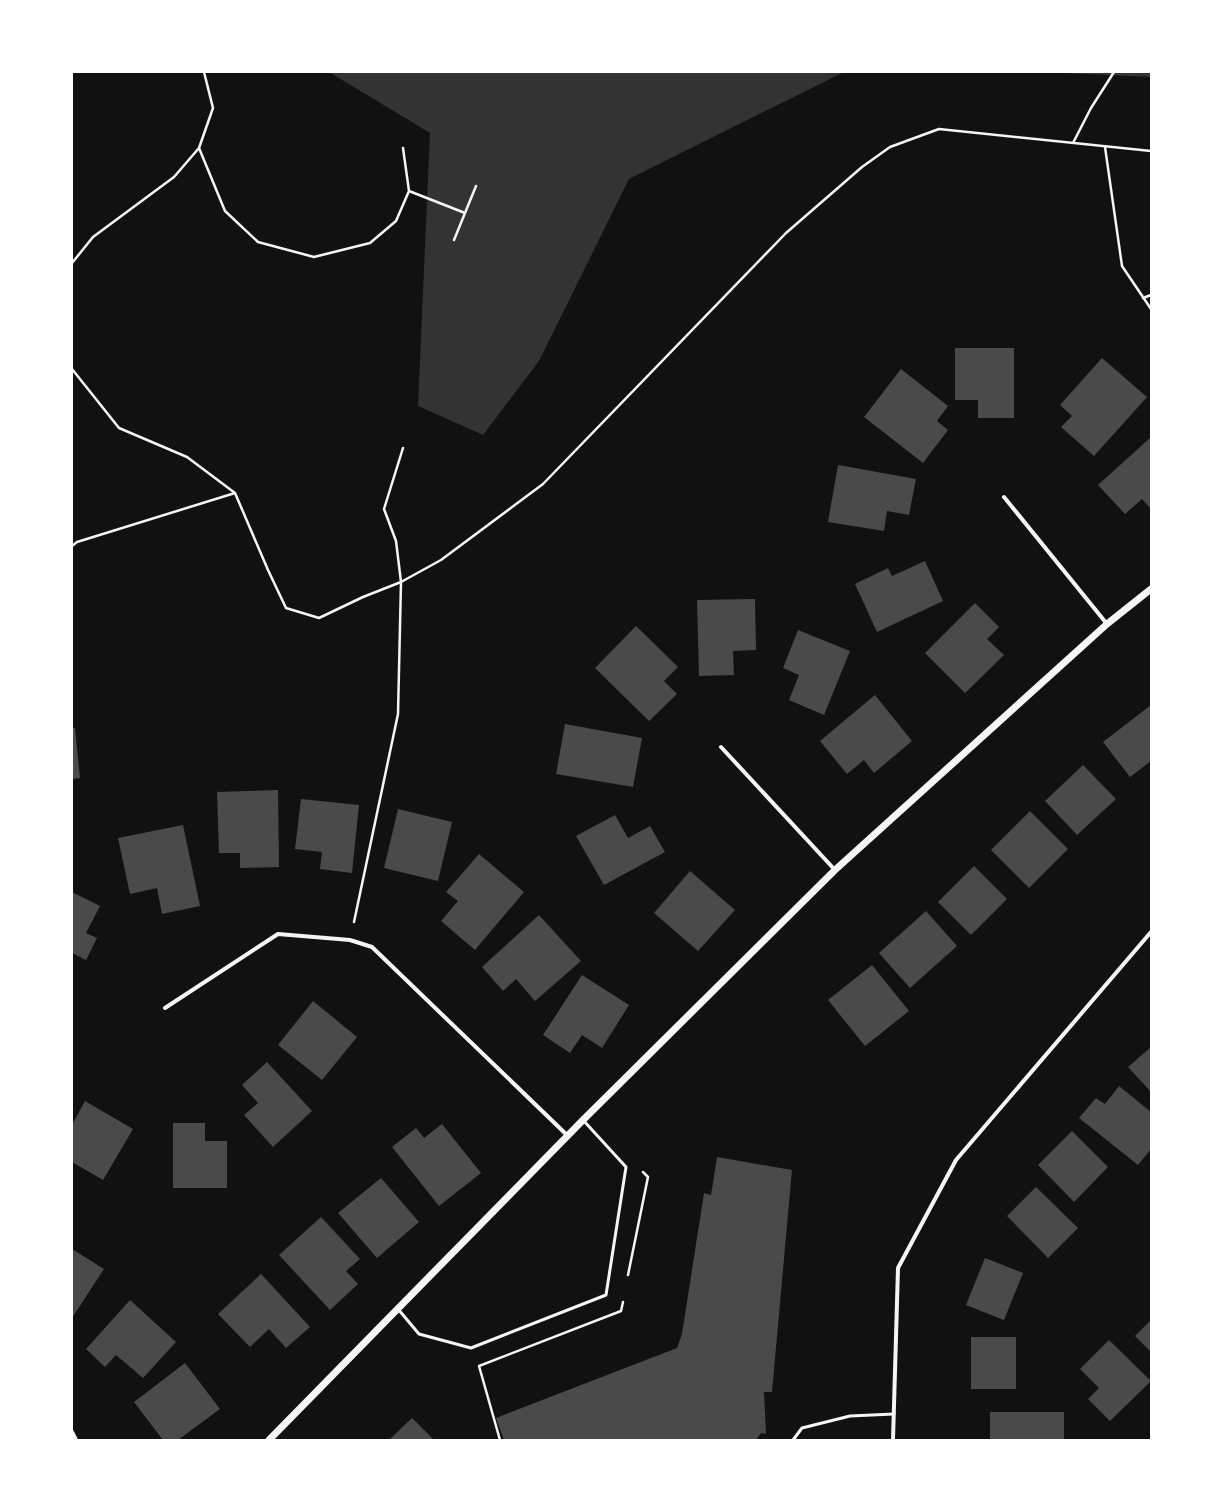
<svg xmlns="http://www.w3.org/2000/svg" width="1223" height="1512" viewBox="0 0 1223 1512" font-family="'PT Sans Narrow',sans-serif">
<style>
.water{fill:#333}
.building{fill:#4a4a4a}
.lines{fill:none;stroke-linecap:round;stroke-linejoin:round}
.path{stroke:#f5f5f5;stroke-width:2.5}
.service{stroke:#f5f5f5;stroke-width:3}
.minor{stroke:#f5f5f5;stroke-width:4}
.tertiary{stroke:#f5f5f5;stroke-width:7}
</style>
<rect width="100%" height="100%" fill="#111"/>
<path class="water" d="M 329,72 L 844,72 L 629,179 L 539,361 L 483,435 L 418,406 L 430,133 Z
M 1042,72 L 1151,72 L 1151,77 Z"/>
<path class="building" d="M 955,348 L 1014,348 L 1014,418 L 978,418 L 978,400 L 955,400 Z
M 1102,358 L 1147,397 L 1094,456 L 1061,427 L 1072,416 L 1060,405 Z
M 901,369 L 948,406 L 937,421 L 948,430 L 923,463 L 864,417 Z
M 1151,437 L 1151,509 L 1142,499 L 1125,514 L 1098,485 Z
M 838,465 L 916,479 L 909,515 L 887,511 L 884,531 L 828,522 Z
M 925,561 L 943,601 L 877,632 L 855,584 L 888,568 L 892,576 Z
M 755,599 L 756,650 L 733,651 L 734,675 L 699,676 L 697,600 Z
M 975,603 L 999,627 L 987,639 L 1004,655 L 965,693 L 925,653 Z
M 636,626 L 678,667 L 664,681 L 677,694 L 649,721 L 595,668 Z
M 798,630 L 850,651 L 824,715 L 789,700 L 799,675 L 783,668 Z
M 875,695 L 912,741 L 874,773 L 864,760 L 847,774 L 820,741 Z
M 1151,705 L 1151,761 L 1130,777 L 1103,742 Z
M 565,724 L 642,738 L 633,787 L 556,774 Z
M 72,728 L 75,728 L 80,778 L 72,779 Z
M 1083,765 L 1116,799 L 1077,835 L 1045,801 Z
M 278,790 L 279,867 L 240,868 L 240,853 L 219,853 L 217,792 Z
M 301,799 L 359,805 L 352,873 L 320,869 L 322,852 L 295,849 Z
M 398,809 L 452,822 L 438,881 L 384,868 Z
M 1030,811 L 1068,849 L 1029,888 L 991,850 Z
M 615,815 L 628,838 L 650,826 L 665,852 L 604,885 L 576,836 Z
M 183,825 L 200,906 L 162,914 L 157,888 L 130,894 L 118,838 Z
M 479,854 L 524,892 L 475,950 L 441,921 L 458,901 L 446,892 Z
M 974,866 L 1007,899 L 971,935 L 938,902 Z
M 690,871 L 735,910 L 698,951 L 654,913 Z
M 72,892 L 100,906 L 86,933 L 97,938 L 86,960 L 72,953 Z
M 926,911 L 957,946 L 910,988 L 879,953 Z
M 539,915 L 581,961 L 535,1001 L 516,979 L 503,991 L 482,967 Z
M 872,965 L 909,1011 L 865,1046 L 828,1000 Z
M 582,975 L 629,1005 L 602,1048 L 582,1035 L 570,1053 L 543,1035 Z
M 313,1001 L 357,1037 L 322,1080 L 278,1045 Z
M 1151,1047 L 1151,1092 L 1128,1067 Z
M 267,1062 L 312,1111 L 273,1147 L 244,1115 L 258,1103 L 242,1085 Z
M 1119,1086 L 1151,1112 L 1151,1149 L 1138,1165 L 1079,1118 L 1096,1098 L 1105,1104 Z
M 85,1101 L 133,1129 L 103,1180 L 72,1162 L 72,1125 Z
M 173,1123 L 205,1123 L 205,1141 L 227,1141 L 227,1188 L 173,1188 Z
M 442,1124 L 481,1173 L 439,1206 L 392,1147 L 416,1128 L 424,1138 Z
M 1072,1131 L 1108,1167 L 1074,1202 L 1038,1165 Z
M 717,1157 L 792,1170 L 772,1392 L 764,1392 L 766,1434 L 761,1433 L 756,1440 L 504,1440 L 496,1418 L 677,1348 L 682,1334 L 704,1193 L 711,1195 Z
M 381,1178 L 419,1222 L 377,1258 L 338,1213 Z
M 1036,1187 L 1078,1228 L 1048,1258 L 1007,1216 Z
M 321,1217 L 360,1259 L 346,1271 L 358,1284 L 330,1310 L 279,1255 Z
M 72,1249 L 104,1269 L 72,1318 Z
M 985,1258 L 1023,1273 L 1004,1320 L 966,1305 Z
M 261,1274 L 310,1327 L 286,1348 L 269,1329 L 250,1347 L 218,1314 Z
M 130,1300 L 176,1342 L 143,1378 L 116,1355 L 105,1367 L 86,1349 Z
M 1151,1320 L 1151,1352 L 1135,1336 Z
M 971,1337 L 1016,1337 L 1016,1389 L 971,1389 Z
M 1109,1340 L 1151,1381 L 1110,1421 L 1088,1399 L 1099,1388 L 1080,1369 Z
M 185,1363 L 220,1409 L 178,1440 L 163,1440 L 134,1402 Z
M 990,1412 L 1064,1412 L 1064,1440 L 990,1440 Z
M 412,1418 L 434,1440 L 389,1440 Z"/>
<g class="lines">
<path class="path" d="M 1073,143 L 1091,108 L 1114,72
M 1105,147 L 1122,266 L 1151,309
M 199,148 L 225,211 L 258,242 L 314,257 L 370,243 L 396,221 L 409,191 L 403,148
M 409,191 L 465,213
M 454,240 L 476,186
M 72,263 L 93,237 L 174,177 L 199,148 L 213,108 L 204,72
M 1143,298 L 1151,295
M 72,369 L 119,428 L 187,457 L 235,493 L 268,570 L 286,608 L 319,618 L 363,597 L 401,582 L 441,560 L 543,484 L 786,233 L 862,167 L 890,147 L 939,129 L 1151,151
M 72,546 L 77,542 L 235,493
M 354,922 L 398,714 L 401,582 L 396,541 L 384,509 L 403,448
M 628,1275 L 648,1177 L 643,1172
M 500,1440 L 479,1366 L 621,1311 L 623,1302"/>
<path class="service" d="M 398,1309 L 419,1334 L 471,1348 L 606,1295 L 626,1167 L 583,1120
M 793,1440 L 802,1428 L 850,1416 L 894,1414"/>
<path class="minor" d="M 1004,497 L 1107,624
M 721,747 L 835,870
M 165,1008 L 278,934 L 350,940 L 372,947 L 568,1136
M 72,1432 L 76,1440
M 893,1440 L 898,1268 L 956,1160 L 1151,932"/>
<path class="tertiary" d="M 269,1440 L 583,1120 L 835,870 L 1107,624 L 1151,589"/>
</g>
<rect width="1223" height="1512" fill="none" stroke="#ffffff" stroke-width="146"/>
</svg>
